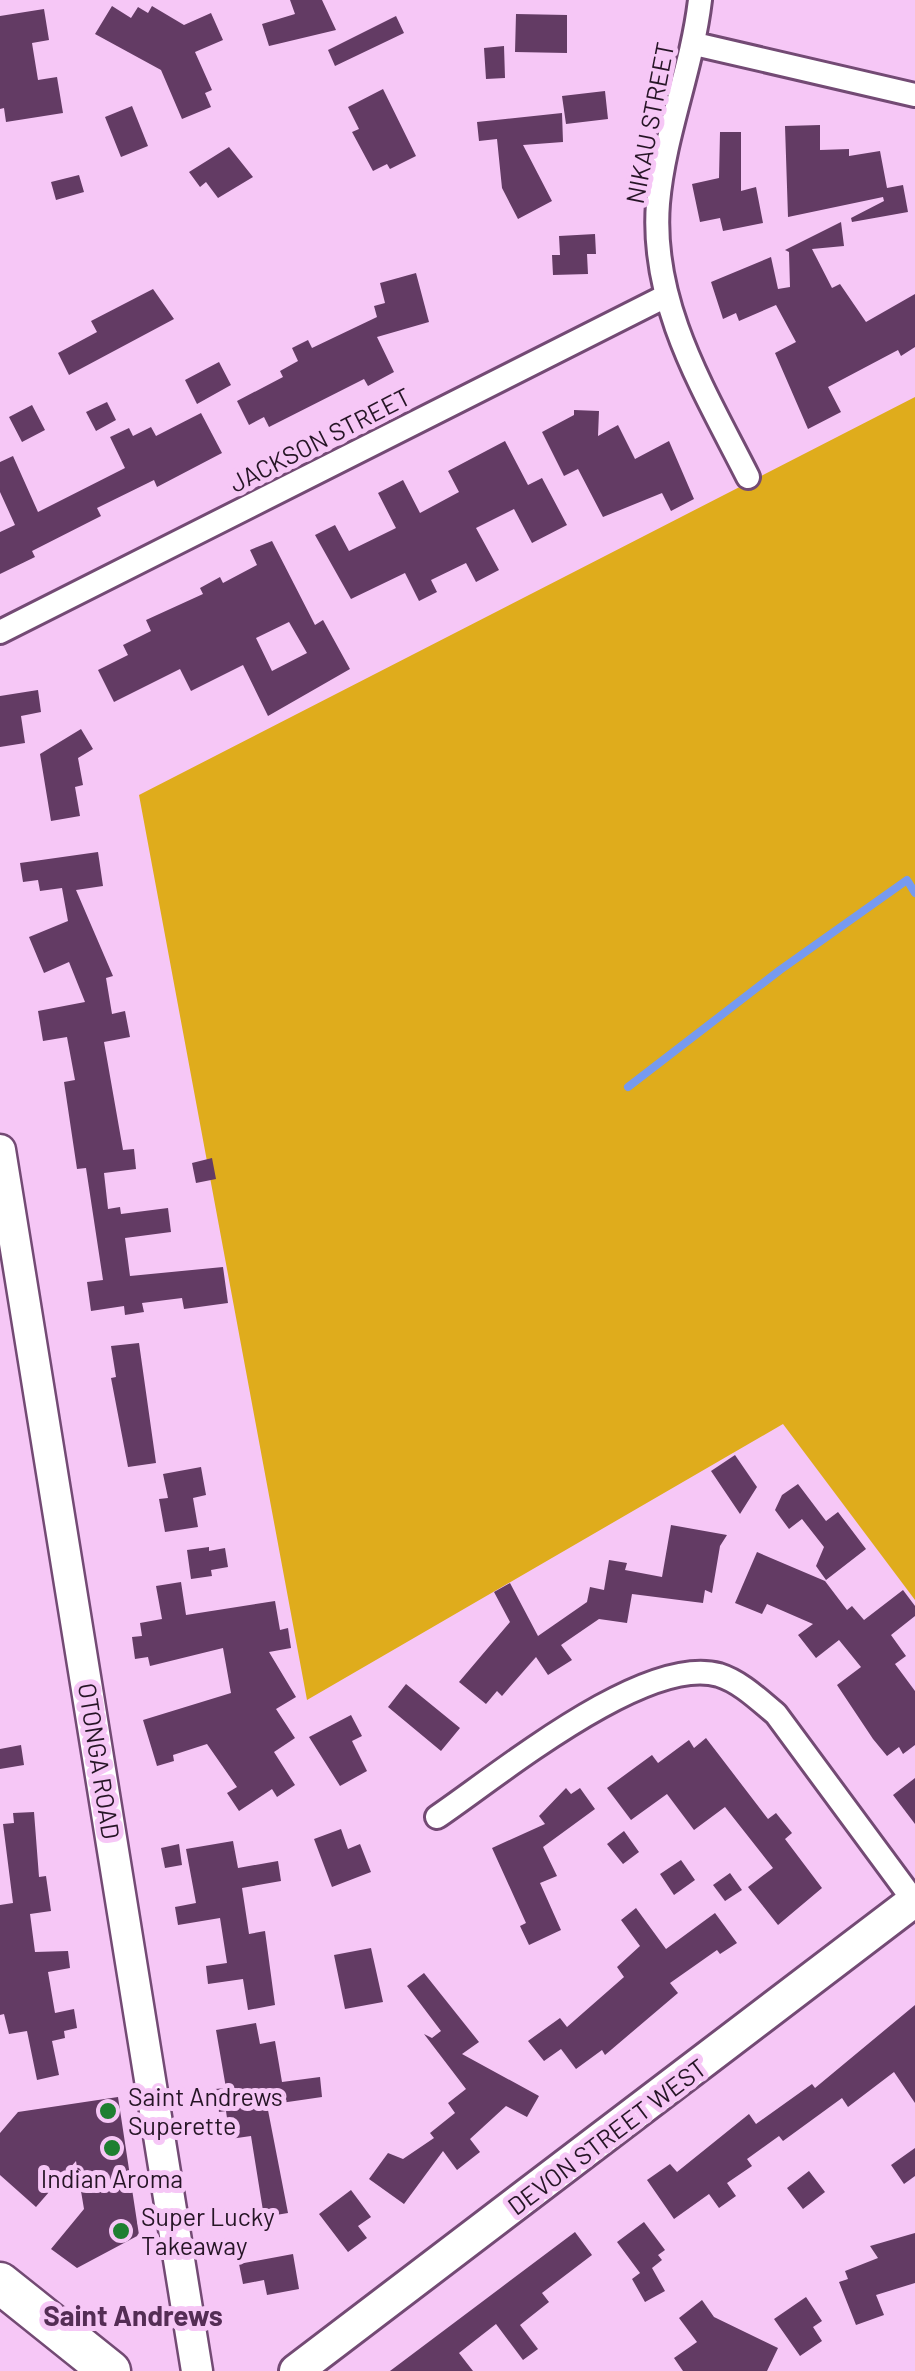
<svg xmlns="http://www.w3.org/2000/svg" width="915" height="2371" viewBox="0 0 915 2371" font-family="Barlow,sans-serif">
<style>
.green{fill:#dfac1c}
.lines{fill:none;stroke-linecap:round;stroke-linejoin:round}
.stream{stroke:#769af0;stroke-width:8}
.building{fill:#633b64;fill-rule:evenodd}
.minor-casing{stroke:#734a74;stroke-width:28}
.tertiary-casing{stroke:#734a74;stroke-width:35}
.secondary-casing{stroke:#734a74;stroke-width:38}
.trunk-casing{stroke:#734a74;stroke-width:45}
.minor{stroke:#fff;stroke-width:22}
.tertiary{stroke:#fff;stroke-width:30}
.secondary{stroke:#fff;stroke-width:32}
.trunk{stroke:#fff;stroke-width:40}
.poi-dot{fill:#1e7f31;stroke:#f6c7f6;stroke-width:4}
.labels{text-anchor:middle;stroke-width:10;stroke-linejoin:round;paint-order:stroke}
.street-label{font-size:25px;fill:#261526;stroke:#f6c7f6}
.poi-label{font-size:25px;fill:#261526;stroke:#f6c7f6;text-anchor:start}
.neighbourhood-label{font-size:28px;font-weight:bold;fill:#542d55;stroke:#f6c7f6}
</style>
<rect width="100%" height="100%" fill="#f6c7f6"/>
<path class="green" d="M 915,397 L 915,1600 L 783,1424 L 307,1700 L 139,795 Z"/>
<g class="lines">
<path class="stream" d="M 628,1087 L 780,970 L 907,880 L 915,893"/>
</g>
<path class="building" d="M 290,0 L 322,0 L 336,30 L 269,46 L 262,24 L 295,14 Z
M 112,6 L 131,18 L 138,7 L 148,13 L 152,6 L 184,25 L 211,13 L 223,40 L 195,52 L 212,90 L 205,93 L 211,107 L 182,119 L 161,70 L 95,34 Z
M 44,9 L 49,40 L 32,43 L 38,80 L 57,77 L 63,113 L 6,122 L 4,108 L 0,109 L 0,16 Z
M 516,14 L 567,15 L 567,53 L 515,52 Z
M 396,16 L 404,33 L 335,66 L 328,50 Z
M 504,46 L 505,78 L 486,79 L 484,48 Z
M 383,89 L 416,156 L 390,169 L 387,164 L 373,171 L 352,132 L 359,129 L 348,107 Z
M 605,91 L 608,119 L 566,124 L 562,96 Z
M 132,106 L 148,146 L 121,157 L 105,117 Z
M 562,113 L 563,142 L 523,145 L 552,201 L 518,219 L 502,188 L 497,139 L 479,141 L 477,122 Z
M 820,125 L 820,150 L 849,149 L 849,156 L 880,151 L 887,188 L 903,185 L 908,212 L 852,222 L 851,218 L 884,201 L 883,197 L 788,217 L 785,126 Z
M 720,132 L 741,132 L 741,191 L 756,187 L 763,223 L 723,231 L 720,218 L 700,222 L 692,184 L 719,178 Z
M 229,147 L 253,177 L 218,198 L 206,182 L 200,187 L 189,172 Z
M 79,175 L 84,192 L 56,200 L 51,182 Z
M 841,222 L 844,246 L 812,249 L 832,288 L 840,284 L 866,322 L 915,294 L 915,347 L 901,356 L 898,350 L 828,387 L 841,412 L 808,429 L 775,353 L 796,342 L 776,305 L 739,321 L 736,313 L 723,319 L 711,282 L 771,257 L 778,289 L 790,287 L 789,252 L 785,250 Z
M 595,234 L 596,254 L 587,254 L 588,274 L 553,275 L 552,255 L 560,255 L 559,236 Z
M 416,273 L 429,322 L 377,337 L 394,372 L 368,386 L 364,379 L 269,427 L 264,417 L 249,425 L 237,401 L 283,377 L 280,371 L 298,361 L 292,348 L 308,340 L 312,348 L 377,317 L 374,306 L 385,303 L 380,283 Z
M 153,289 L 174,319 L 69,375 L 58,353 L 97,332 L 91,321 Z
M 219,362 L 231,385 L 197,404 L 185,380 Z
M 107,402 L 116,420 L 96,431 L 86,412 Z
M 32,405 L 45,430 L 22,442 L 9,417 Z
M 574,410 L 599,411 L 598,436 L 618,425 L 635,459 L 669,441 L 694,499 L 671,511 L 662,493 L 603,517 L 578,469 L 564,476 L 542,432 L 574,415 Z
M 201,413 L 222,453 L 157,487 L 154,480 L 97,508 L 101,516 L 32,551 L 35,557 L 0,574 L 0,532 L 15,525 L 0,492 L 0,462 L 13,456 L 38,512 L 125,468 L 110,437 L 129,428 L 133,436 L 151,427 L 156,436 Z
M 505,441 L 528,485 L 542,478 L 567,525 L 532,543 L 514,509 L 476,528 L 499,570 L 476,582 L 466,563 L 431,580 L 437,592 L 419,601 L 405,573 L 351,599 L 315,535 L 335,525 L 349,551 L 396,528 L 378,493 L 403,480 L 420,513 L 459,492 L 448,471 Z
M 272,541 L 315,625 L 323,620 L 350,669 L 268,716 L 243,665 L 191,691 L 180,669 L 114,702 L 98,670 L 128,655 L 123,645 L 151,631 L 146,620 L 203,594 L 200,588 L 220,577 L 223,583 L 257,565 L 250,550 ZM 289,622 L 307,653 L 272,671 L 256,638 Z
M 38,690 L 41,712 L 21,716 L 25,743 L 0,747 L 0,696 Z
M 81,729 L 93,749 L 78,758 L 83,785 L 75,787 L 80,816 L 51,821 L 40,754 Z
M 98,852 L 103,886 L 76,890 L 113,976 L 106,978 L 112,1014 L 125,1011 L 130,1037 L 104,1042 L 123,1150 L 134,1149 L 136,1169 L 104,1173 L 108,1209 L 120,1207 L 121,1214 L 168,1208 L 171,1232 L 125,1238 L 130,1276 L 223,1267 L 228,1303 L 184,1309 L 182,1298 L 142,1303 L 144,1312 L 125,1315 L 124,1306 L 91,1311 L 87,1282 L 103,1280 L 86,1168 L 77,1169 L 64,1082 L 75,1080 L 67,1037 L 43,1041 L 38,1011 L 85,1002 L 69,962 L 44,973 L 29,937 L 68,921 L 62,888 L 40,891 L 38,880 L 23,882 L 20,863 Z
M 212,1158 L 216,1179 L 196,1183 L 192,1163 Z
M 139,1343 L 156,1463 L 128,1467 L 111,1378 L 116,1377 L 111,1346 Z
M 735,1455 L 757,1487 L 740,1514 L 711,1471 Z
M 201,1467 L 206,1495 L 193,1498 L 198,1527 L 165,1532 L 159,1499 L 168,1498 L 163,1474 Z
M 798,1484 L 826,1521 L 838,1512 L 866,1549 L 826,1580 L 816,1566 L 824,1547 L 802,1519 L 789,1529 L 775,1510 L 782,1495 Z
M 671,1525 L 727,1535 L 720,1546 L 712,1593 L 705,1590 L 703,1603 L 632,1594 L 627,1623 L 599,1619 L 561,1645 L 572,1660 L 548,1675 L 536,1657 L 502,1696 L 497,1691 L 486,1704 L 459,1682 L 510,1622 L 494,1592 L 510,1583 L 538,1636 L 587,1602 L 590,1587 L 604,1590 L 609,1560 L 627,1563 L 625,1570 L 662,1577 Z
M 209,1547 L 209,1551 L 225,1548 L 228,1567 L 211,1570 L 212,1576 L 191,1579 L 187,1550 Z
M 757,1552 L 825,1581 L 847,1610 L 852,1606 L 864,1620 L 903,1590 L 915,1606 L 915,1616 L 891,1635 L 906,1656 L 895,1664 L 915,1691 L 915,1745 L 903,1754 L 899,1747 L 887,1756 L 873,1739 L 837,1685 L 861,1667 L 839,1640 L 816,1658 L 798,1635 L 813,1624 L 767,1604 L 762,1614 L 735,1603 Z
M 181,1582 L 186,1615 L 275,1601 L 280,1630 L 288,1628 L 291,1648 L 269,1652 L 296,1697 L 276,1709 L 295,1738 L 274,1752 L 295,1785 L 277,1797 L 272,1789 L 239,1811 L 227,1793 L 237,1787 L 207,1744 L 173,1755 L 174,1761 L 157,1766 L 143,1720 L 231,1693 L 223,1648 L 150,1666 L 148,1657 L 135,1659 L 132,1637 L 142,1636 L 140,1623 L 162,1619 L 156,1586 Z
M 406,1684 L 460,1728 L 441,1751 L 388,1707 Z
M 351,1715 L 362,1736 L 352,1741 L 367,1771 L 340,1786 L 309,1737 Z
M 706,1738 L 768,1819 L 776,1813 L 792,1833 L 785,1839 L 822,1888 L 778,1925 L 748,1887 L 773,1868 L 725,1807 L 694,1830 L 667,1794 L 631,1820 L 607,1788 L 652,1755 L 658,1763 L 689,1740 L 694,1748 Z
M 21,1745 L 24,1765 L 0,1769 L 0,1749 Z
M 915,1778 L 915,1824 L 893,1795 Z
M 566,1788 L 571,1794 L 580,1788 L 595,1809 L 543,1847 L 557,1876 L 540,1883 L 561,1930 L 529,1945 L 520,1926 L 526,1923 L 492,1848 L 545,1824 L 539,1816 Z
M 34,1812 L 39,1877 L 46,1876 L 51,1911 L 30,1914 L 35,1952 L 68,1951 L 70,1968 L 48,1972 L 55,2013 L 74,2009 L 77,2028 L 64,2031 L 65,2038 L 52,2041 L 59,2075 L 37,2080 L 27,2031 L 9,2034 L 4,2014 L 0,2015 L 0,1905 L 13,1903 L 3,1824 L 14,1823 L 13,1813 Z
M 341,1829 L 348,1849 L 360,1844 L 371,1872 L 332,1887 L 314,1839 Z
M 624,1831 L 639,1852 L 623,1864 L 607,1844 Z
M 233,1841 L 238,1868 L 278,1861 L 281,1881 L 242,1888 L 249,1934 L 265,1931 L 275,2005 L 248,2010 L 243,1979 L 208,1984 L 206,1966 L 227,1963 L 220,1918 L 178,1925 L 175,1907 L 196,1903 L 186,1849 Z
M 179,1844 L 182,1865 L 165,1868 L 161,1848 Z
M 681,1860 L 695,1880 L 674,1895 L 660,1874 Z
M 730,1873 L 742,1890 L 725,1901 L 713,1885 Z
M 636,1908 L 666,1949 L 715,1913 L 737,1943 L 720,1954 L 717,1950 L 670,1983 L 678,1993 L 605,2055 L 602,2050 L 576,2069 L 561,2049 L 544,2061 L 528,2041 L 560,2018 L 567,2027 L 624,1977 L 617,1967 L 640,1946 L 621,1920 Z
M 371,1948 L 383,2002 L 345,2009 L 334,1955 Z
M 424,1973 L 479,2042 L 462,2054 L 539,2096 L 527,2117 L 506,2106 L 470,2139 L 480,2152 L 457,2170 L 443,2151 L 404,2204 L 369,2179 L 388,2153 L 403,2159 L 434,2138 L 430,2133 L 455,2113 L 448,2103 L 466,2089 L 424,2034 L 432,2038 L 441,2031 L 407,1986 Z
M 915,2005 L 915,2103 L 894,2072 L 848,2107 L 842,2098 L 783,2141 L 779,2136 L 747,2159 L 752,2166 L 727,2183 L 736,2196 L 719,2208 L 709,2194 L 674,2219 L 647,2180 L 670,2164 L 677,2172 L 749,2114 L 756,2124 L 812,2084 L 815,2088 Z
M 256,2023 L 260,2044 L 275,2041 L 282,2082 L 320,2077 L 322,2097 L 267,2105 L 288,2213 L 264,2217 L 251,2136 L 230,2139 L 226,2111 L 219,2112 L 215,2089 L 226,2088 L 216,2030 Z
M 118,2097 L 139,2235 L 77,2268 L 51,2249 L 84,2209 L 76,2161 L 36,2207 L 0,2175 L 0,2133 L 18,2112 Z
M 915,2148 L 915,2176 L 904,2184 L 891,2165 Z
M 809,2171 L 825,2192 L 803,2209 L 787,2188 Z
M 351,2190 L 371,2217 L 358,2226 L 367,2238 L 348,2252 L 319,2214 Z
M 644,2222 L 665,2250 L 658,2255 L 662,2260 L 652,2268 L 665,2291 L 645,2302 L 632,2279 L 640,2273 L 617,2242 Z
M 575,2232 L 592,2255 L 542,2293 L 549,2302 L 520,2325 L 538,2349 L 523,2360 L 496,2324 L 459,2353 L 473,2371 L 390,2371 Z
M 915,2233 L 915,2283 L 876,2295 L 884,2315 L 856,2325 L 839,2282 L 848,2279 L 845,2271 L 878,2258 L 870,2246 Z
M 293,2254 L 299,2289 L 267,2295 L 264,2280 L 243,2284 L 239,2264 Z
M 806,2297 L 822,2321 L 813,2327 L 822,2341 L 800,2356 L 774,2319 Z
M 702,2300 L 714,2317 L 778,2348 L 767,2371 L 683,2371 L 674,2358 L 697,2342 L 679,2318 Z"/>
<g class="lines">
<defs>
<path id="minor" d="M 700,0 C 692,69 664,134 658,203 C 650,304 704,390 748,477
M 695,44 L 915,95
M 0,632 L 664,297
M 437,1817 C 499,1775 645,1654 719,1675 C 741,1682 759,1700 776,1714 L 914,1901"/>
<path id="tertiary" d="M 0,1150 L 197,2371"/>
<path id="secondary" d="M 296,2371 L 915,1900"/>
<path id="trunk" d="M 0,2283 L 110,2371"/>
</defs>
<use href="#minor" class="minor-casing"/>
<use href="#tertiary" class="tertiary-casing"/>
<use href="#secondary" class="secondary-casing"/>
<use href="#trunk" class="trunk-casing"/>
<use href="#minor" class="minor"/>
<use href="#tertiary" class="tertiary"/>
<use href="#secondary" class="secondary"/>
<use href="#trunk" class="trunk"/>
</g>
<g class="poi-dot">
<circle cx="108" cy="2111" r="10"/>
<circle cx="112" cy="2148" r="10"/>
<circle cx="121" cy="2231" r="10"/>
</g>
<g class="labels">
<g class="street-label">
<text transform="translate(650 123) rotate(-79)" y="9">NIKAU STREET</text>
<text transform="translate(320 440) rotate(-27)" y="9">JACKSON STREET</text>
<text transform="translate(99 1761) rotate(81)" y="9">OTONGA ROAD</text>
<text transform="translate(607 2137) rotate(-37)" y="9">DEVON STREET WEST</text>
</g>
<g class="poi-label">
<text x="128" y="2106">Saint Andrews<tspan x="128" dy="29">Superette</tspan></text>
<text x="112" y="2188" text-anchor="middle">Indian Aroma</text>
<text x="141" y="2226">Super Lucky<tspan x="141" dy="29">Takeaway</tspan></text>
</g>
<g class="neighbourhood-label">
<text x="133" y="2326">Saint Andrews</text>
</g>
</g>
</svg>
